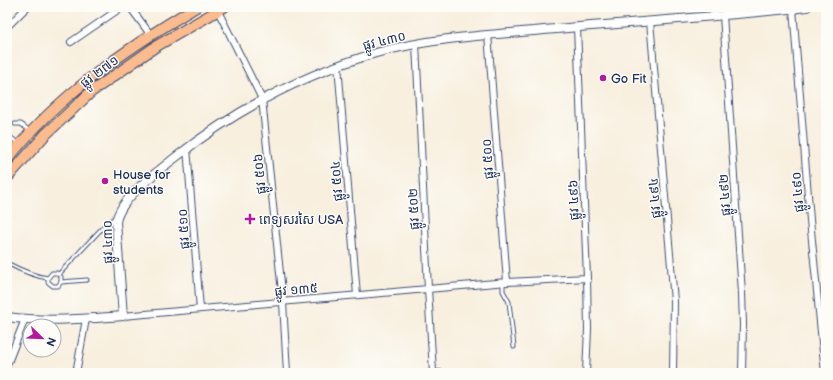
<svg xmlns="http://www.w3.org/2000/svg" width="833" height="380" viewBox="0 0 833 380" font-family="'Balsamiq Sans','Noto Sans Khmer',sans-serif">
<style>
.lines{fill:none;stroke-linecap:round;stroke-linejoin:round}
.service-casing{stroke:#3c4c71;stroke-width:5}
.minor-casing{stroke:#3c4c71;stroke-width:8}
.tertiary-casing{stroke:#3c4c71;stroke-width:10}
.primary-casing{stroke:#3c4c71;stroke-width:12}
.service{stroke:#fff;stroke-width:3}
.minor{stroke:#fff;stroke-width:6}
.tertiary{stroke:#fff;stroke-width:8}
.primary{stroke:#fbbb8d;stroke-width:10}
.poi-dot{fill:#b5179e;stroke:#fdfcf7;stroke-width:1.5}
.labels{text-anchor:middle;stroke-width:3;stroke-linejoin:round;paint-order:stroke}
.street-label{font-size:13px;fill:#1b2f5e;stroke:#fdfcf7}
.poi-label{font-size:13px;fill:#1b2f5e;stroke:#fdfcf7;text-anchor:start}
</style>
<rect width="100%" height="100%" fill="#fdfcf7"/>
<filter id="ink" filterUnits="userSpaceOnUse"><feTurbulence type="fractalNoise" baseFrequency=".025" numOctaves="2"/><feDisplacementMap in="SourceGraphic" scale="8" xChannelSelector="R" yChannelSelector="G"/><feConvolveMatrix kernelMatrix="1 2 1 2 8 2 1 2 1" color-interpolation-filters="sRGB"/></filter>
<filter id="wash" filterUnits="userSpaceOnUse"><feTurbulence type="fractalNoise" baseFrequency=".012" numOctaves="4" result="noise"/><feDisplacementMap in="SourceGraphic" scale="16" xChannelSelector="R" yChannelSelector="G"/><feGaussianBlur stdDeviation="0.9" result="paint"/><feColorMatrix in="noise" values="0 0 0 0 0 0 0 0 0 0 0 0 0 0 0 0 0 1.4 0 .05"/><feComposite in="paint" operator="in"/></filter>
<g filter="url(#wash)">
<rect width="100%" height="100%" fill="#f8efde"/>
</g>
<g filter="url(#ink)">
<g class="lines">
<defs>
<path id="service" d="M 15,124 L 21,124 L 30,131
M 8,132 L 10,137 L 18,143
M 7,263 C 20,270 33,276 48,278
M 59,274 L 105,225 L 115,218
M 61,282 L 61,277 L 57,273 L 52,273 L 48,278 L 48,282 L 53,286 L 58,286 L 61,282 L 87,280
M 503,283 L 503,291 L 509,302 L 514,347"/>
<path id="minor" d="M 130,7 L 150,34
M 217,9 L 262,99 L 283,302 L 287,373
M 793,9 L 810,220 L 825,373
M 723,15 L 742,293 L 743,324 L 742,373
M 650,21 L 674,301 L 673,373
M 7,27 L 27,7
M 577,27 L 587,278 L 588,329 L 586,373
M 488,34 L 507,282
M 71,42 L 122,7
M 416,44 L 428,289 L 433,372
M 338,65 L 357,295
M 187,148 L 200,309
M 123,316 L 507,282 L 587,278
M 7,365 L 25,319
M 76,373 L 86,319
M 430,373 L 450,373"/>
<path id="tertiary" d="M 7,317 C 45,322 85,319 123,316 L 116,222 C 120,198 157,172 176,157 C 237,109 301,75 376,53 C 430,38 488,35 544,30 C 632,22 720,17 807,7"/>
<path id="primary" d="M 7,160 C 58,95 126,49 196,7
M 7,178 L 45,135 L 91,92 L 155,47 L 224,7"/>
</defs>
<use href="#service" class="service-casing"/>
<use href="#minor" class="minor-casing"/>
<use href="#tertiary" class="tertiary-casing"/>
<use href="#primary" class="primary-casing"/>
<use href="#service" class="service"/>
<use href="#minor" class="minor"/>
<use href="#tertiary" class="tertiary"/>
<use href="#primary" class="primary"/>
</g>
</g>
<g class="poi-dot">
<circle cx="603" cy="78" r="4"/>
<circle cx="105" cy="181" r="4"/>
<path d="M248 213h4v4h4v4h-4v4h-4v-4h-4v-4h4z"/>
</g>
<g class="labels">
<g class="street-label">
<text transform="translate(384 40) rotate(-14)" y="5">ផ្លូវ ៤៣០</text>
<text transform="translate(99 71) rotate(-37)" y="5">ផ្លូវ ២៧១</text>
<text transform="translate(487 159) rotate(-94)" y="5">ផ្លូវ ៥០០</text>
<text transform="translate(259 174) rotate(-96)" y="5">ផ្លូវ ៥០៦</text>
<text transform="translate(336 181) rotate(-95)" y="5">ផ្លូវ ៥០៤</text>
<text transform="translate(797 192) rotate(-95)" y="5">ផ្លូវ ៤៩០</text>
<text transform="translate(724 195) rotate(-94)" y="5">ផ្លូវ ៤៩២</text>
<text transform="translate(654 198) rotate(-95)" y="5">ផ្លូវ ៤៩៤</text>
<text transform="translate(573 200) rotate(-92)" y="5">ផ្លូវ ៤៩៦</text>
<text transform="translate(413 209) rotate(-93)" y="5">ផ្លូវ ៥០២</text>
<text transform="translate(183 229) rotate(-94)" y="5">ផ្លូវ ៥១០</text>
<text transform="translate(107 242) rotate(-91)" y="5">ផ្លូវ ៤៣០</text>
<text transform="translate(296 289) rotate(-5)" y="5">ផ្លូវ ១៣៥</text>
</g>
<g class="poi-label">
<text x="611" y="83">Go Fit</text>
<text x="113" y="179">House for<tspan x="113" dy="15">students</tspan></text>
<text x="259" y="224">ពេទ្យសរសៃ USA</text>
</g>
</g>
<rect width="833" height="380" fill="none" stroke="#fdfcf7" stroke-width="24"/>
<g transform="translate(42 338) rotate(113)"><circle r="19" fill="#fdfcf7" stroke="#a3aaba"/>
<path d="M0-3L7 15L0 10L-7 15Z" fill="#b5179e"/>
<text y="-6" font-size="11" font-weight="bold" text-anchor="middle" fill="#1b2f5e">N</text>
</g>
</svg>
